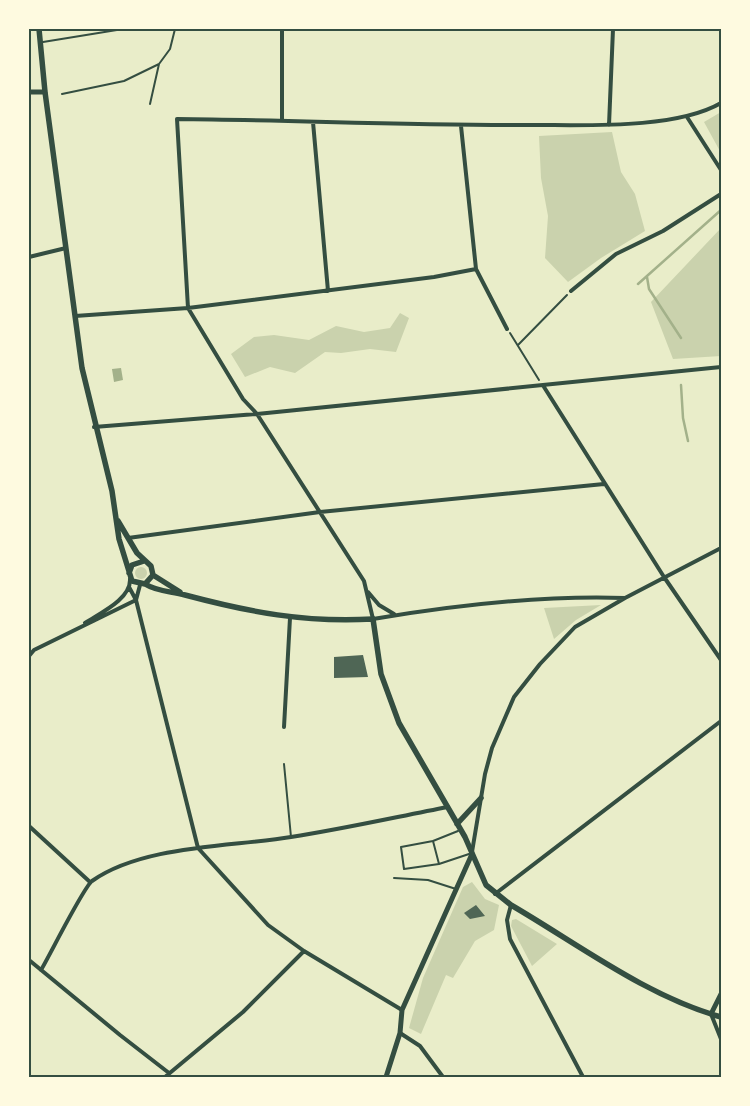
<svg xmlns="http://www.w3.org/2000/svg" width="750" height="1106" viewBox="0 0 750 1106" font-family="Roboto,sans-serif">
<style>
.green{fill:#cad2ad}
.water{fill:#a3b18a}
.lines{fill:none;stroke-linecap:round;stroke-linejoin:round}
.stream{stroke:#a3b18a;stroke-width:2.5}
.building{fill:#4f6655}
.path{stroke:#344e41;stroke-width:2}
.service{stroke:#344e41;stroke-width:2}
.minor{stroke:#344e41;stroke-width:4}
.tertiary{stroke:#344e41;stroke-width:5}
.secondary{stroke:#344e41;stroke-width:5.5}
.neatline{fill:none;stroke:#344e41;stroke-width:2}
</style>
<rect width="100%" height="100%" fill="#e9edc9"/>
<path class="green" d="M 721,112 L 721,153 L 704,122 Z
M 612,132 L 621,172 L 635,194 L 645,231 L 601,258 L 568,282 L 545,258 L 548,216 L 541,178 L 539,136 Z
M 721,228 L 721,356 L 673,359 L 651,302 Z
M 400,313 L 409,318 L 396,352 L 370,349 L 341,353 L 325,352 L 295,373 L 270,367 L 245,377 L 231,354 L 254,337 L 274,335 L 309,340 L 336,326 L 364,332 L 390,328 Z
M135 573a6 6 0 1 1 12 0a6 6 0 1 1-12 0Z
M 601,605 L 576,620 L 554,639 L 544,608 Z
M 472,882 L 485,899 L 499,905 L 494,930 L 475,941 L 453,978 L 446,975 L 421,1034 L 409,1028 L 423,978 L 463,887 Z
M 516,919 L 557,944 L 532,966 L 511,926 L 512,920 Z"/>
<path class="water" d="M 121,368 L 123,380 L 114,382 L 112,369 Z"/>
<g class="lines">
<path class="stream" d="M 647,277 L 649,289 L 681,338
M 638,284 L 721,210
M 681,385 L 683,418 L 688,441"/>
</g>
<path class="building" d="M 363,655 L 368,677 L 334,678 L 334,657 Z
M 476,905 L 485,916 L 470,919 L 464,913 Z"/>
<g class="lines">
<path class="path" d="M 510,333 L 539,380
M 518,345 L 567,295"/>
<path class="service" d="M 43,42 L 123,29
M 62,94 L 124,81 L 159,64
M 150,104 L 159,64 L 170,49 L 175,29
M 284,764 L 291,837
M 458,831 L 433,841 L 439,864 L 469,854
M 433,841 L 401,847 L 404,869 L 439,864
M 394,878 L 428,880 L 456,889"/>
<path class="minor" d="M 687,117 L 721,170
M 282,120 L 282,29
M 313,122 L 328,291
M 609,125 L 613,29
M 461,126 L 476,269 L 507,329
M 29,257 L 66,248
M 571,291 L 616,254 L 663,231 L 721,194
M 75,316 L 188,308 L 434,277 L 476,269
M 544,387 L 664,577 L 721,660
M 94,427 L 257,414 L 721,367
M 128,538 L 320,512 L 604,484
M 129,587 L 136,600 L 198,848 L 268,925 L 304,951 L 402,1010
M 368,592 L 379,605 L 394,614
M 625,598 C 541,595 456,605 373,619 L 364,581 L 257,414 L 243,399 L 188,308 L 177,119 C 297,120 415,126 535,125 C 588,125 676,129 721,103
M 85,623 C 100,613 131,599 130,579
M 29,656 L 34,650 L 136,600 L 140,585
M 284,727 L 290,618
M 29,826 L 90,882
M 472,852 L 485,774 L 492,748 L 514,697 L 540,664 L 575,627 L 625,598 L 721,548
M 495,894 L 721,721
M 511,905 L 507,920 L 510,939 L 583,1077
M 29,960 L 120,1035 L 169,1073
M 41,970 C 50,955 83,888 92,881 C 143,845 231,847 291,837 C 343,829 396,817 448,807
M 711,1014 L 721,1039
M 400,1033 L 420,1046 L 443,1077
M 165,1077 L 243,1012 L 304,951"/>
<path class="tertiary" d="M 29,92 L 45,92
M 711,1014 L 721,994
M 386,1077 L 400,1033 L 402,1010 L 472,854"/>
<path class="secondary" d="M 39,29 L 45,92 L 82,368 L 112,491 L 119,539 L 132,581 L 145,584 L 153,575 L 151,566 L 137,553 L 118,521
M 129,573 L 132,565 L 144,561
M 153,575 L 180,592
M 145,584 C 158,592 170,591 185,595 C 249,612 305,623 373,619 L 381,674 L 399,723 L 465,837 L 486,885 L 511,905 C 578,944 646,996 721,1017
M 457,824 L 481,798"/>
</g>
<rect width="750" height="1106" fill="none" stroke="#fefae0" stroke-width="60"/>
<rect x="30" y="30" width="690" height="1046" class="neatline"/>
</svg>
